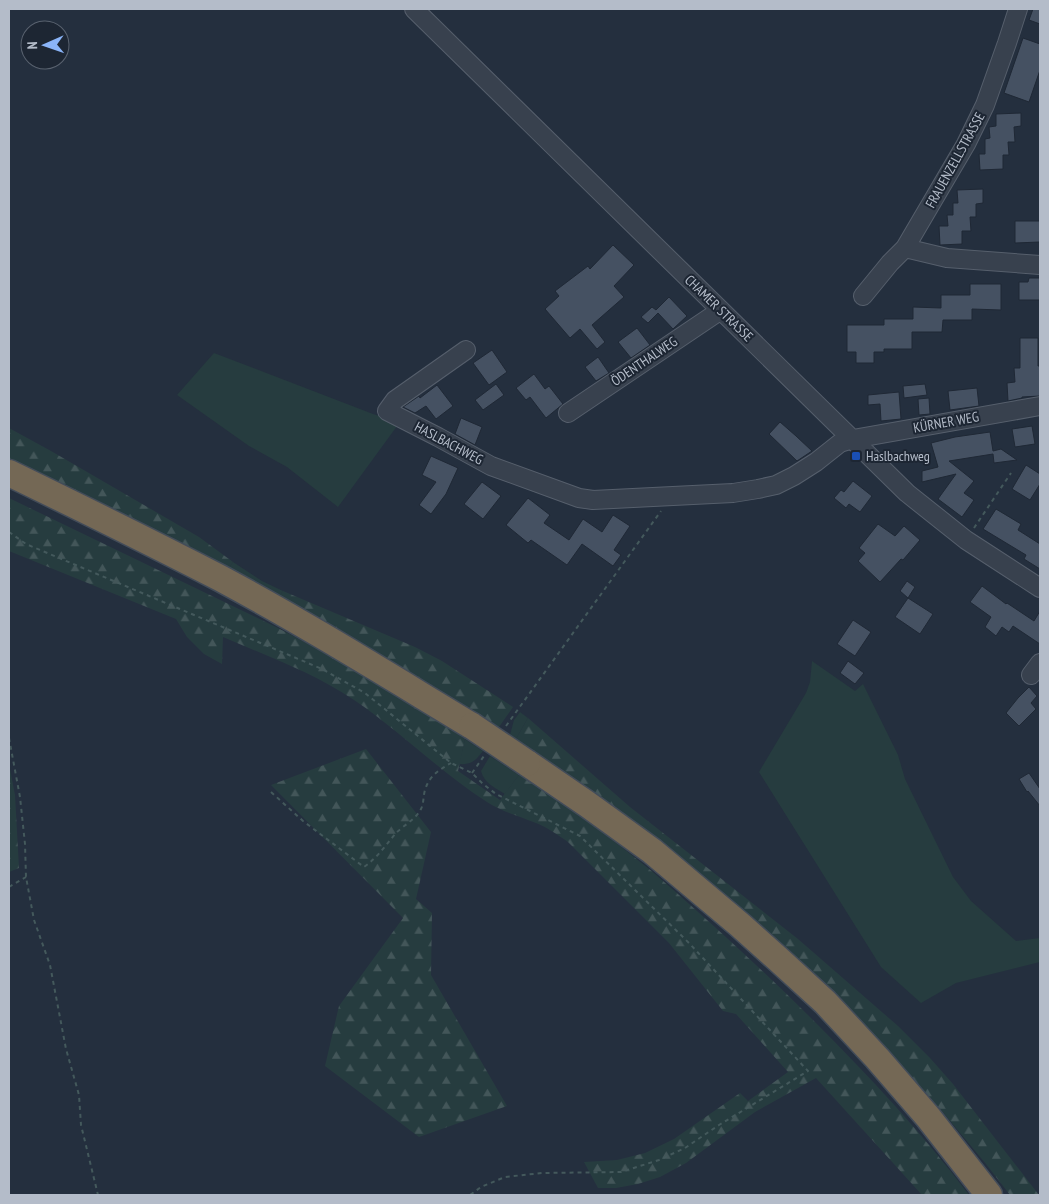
<svg xmlns="http://www.w3.org/2000/svg" width="1049" height="1204" viewBox="0 0 1049 1204" font-family="'PT Sans Narrow',sans-serif">
<style>
.grass{fill:#263c3f}
.forest{fill:url(#forest-firs)}
.building{fill:#455162;stroke:#1f2835}
.lines{fill:none;stroke-linecap:round;stroke-linejoin:round}
.minor-casing{stroke:#565f6c;stroke-width:20}
.highway-casing{stroke:#434c59;stroke-width:29}
.path{stroke:#44595c;stroke-width:2;stroke-dasharray:4 4;stroke-linecap:butt}
.minor{stroke:#38414e;stroke-width:18}
.highway{stroke:#746855;stroke-width:26}
.highway-bridge-casing{stroke:#434c59;stroke-width:29;stroke-linecap:butt}
.highway-bridge{stroke:#746855;stroke-width:26}
.transit-dot{fill:#1a4fb4;stroke:#1d2633;stroke-width:2}
.labels{text-anchor:middle;stroke-width:4;stroke-linejoin:round;paint-order:stroke}
.street-label{font-size:14px;fill:#b4bcc9;stroke:#1d2633}
.poi-label{font-size:14px;fill:#b4bcc9;stroke:#1d2633;text-anchor:start}
</style>
<defs>
<pattern id="forest-firs" width="22" height="20" patternUnits="userSpaceOnUse" patternTransform="scale(1.25)"><rect width="22" height="20" fill="#263c3f"/><path d="M5 1l3.5 6h-7zM16 11l3.5 6h-7z" fill="#435659"/></pattern>
</defs>
<rect width="100%" height="100%" fill="#242f3e"/>
<path class="grass" d="M 214,353 L 373,414 L 400,422 L 338,507 L 287,467 L 249,446 L 177,395 Z
M 233,562 L 262,581 L 283,591 L 279,597 L 227,570 Z
M 812,661 L 855,691 L 863,684 L 898,755 L 905,779 L 953,877 L 971,901 L 1016,941 L 1040,938 L 1040,962 L 956,983 L 921,1003 L 881,967 L 759,772 L 806,693 L 810,682 Z
M 520,712 L 528,718 L 516,739 L 510,735 L 514,720 Z
M 465,739 L 483,751 C 476,760 472,765 459,764 Z
M 490,756 L 519,775 L 505,794 C 495,788 484,783 481,771 Z"/>
<path class="forest" d="M 9,428 L 51,451 L 199,537 L 233,562 L 227,570 L 61,484 L 9,459 Z
M 9,498 L 276,627 C 341,661 405,697 465,739 L 458,771 L 500,800 L 519,775 C 560,802 601,830 639,861 C 656,874 672,889 688,903 C 732,942 774,981 815,1022 C 870,1077 923,1134 969,1195 L 922,1195 L 816,1078 L 755,1112 L 686,1163 L 660,1177 L 638,1184 L 616,1188 L 598,1188 L 584,1162 L 617,1160 L 645,1153 L 674,1139 L 740,1093 L 748,1101 L 788,1072 L 736,1014 L 723,1011 L 669,943 L 568,842 C 558,835 547,827 536,823 C 518,816 503,812 487,802 C 440,772 400,731 354,700 C 314,673 267,656 223,637 L 222,664 L 204,654 L 187,637 L 176,619 L 9,551 Z
M 283,591 L 415,647 L 442,661 L 513,707 L 499,727 L 480,715 L 279,597 Z
M 528,718 L 630,807 L 798,939 L 898,1026 L 930,1058 L 953,1084 L 1039,1195 L 1010,1195 L 986,1164 L 940,1109 L 877,1040 L 608,803 L 516,739 Z
M 366,749 L 431,832 L 416,899 L 432,913 L 431,975 L 507,1106 L 419,1137 L 325,1066 L 339,1006 L 403,918 L 271,785 Z
M 9,764 L 15,795 L 19,868 L 9,872 Z"/>
<path class="building" d="M 1033,9 L 1040,9 L 1040,24 L 1029,20 Z
M 1023,38 L 1040,44 L 1040,70 L 1029,102 L 1004,93 Z
M 1021,113 L 1021,126 L 1014,127 L 1015,142 L 1008,142 L 1009,155 L 1003,155 L 1003,169 L 980,170 L 979,154 L 985,154 L 985,139 L 990,138 L 989,127 L 996,126 L 996,114 Z
M 983,189 L 983,203 L 976,204 L 976,217 L 970,217 L 971,231 L 962,231 L 962,244 L 940,245 L 939,226 L 948,226 L 947,215 L 953,215 L 953,203 L 958,203 L 957,190 Z
M 1015,221 L 1040,221 L 1040,242 L 1015,243 Z
M 613,245 L 634,265 L 614,286 L 624,297 L 592,325 L 605,342 L 597,349 L 580,329 L 570,338 L 545,309 L 559,296 L 555,291 L 588,266 L 590,269 Z
M 1029,278 L 1040,278 L 1040,300 L 1019,300 L 1019,282 L 1028,282 Z
M 970,284 L 1001,284 L 1001,310 L 972,309 L 972,320 L 943,320 L 942,332 L 912,332 L 912,349 L 884,349 L 884,352 L 874,352 L 874,363 L 856,363 L 856,352 L 847,352 L 847,325 L 884,325 L 884,319 L 913,319 L 913,307 L 941,308 L 941,295 L 970,295 Z
M 669,297 L 687,316 L 673,329 L 658,313 L 648,323 L 641,317 L 652,307 L 656,310 Z
M 637,328 L 650,345 L 631,358 L 618,342 Z
M 1020,338 L 1038,338 L 1038,366 L 1040,366 L 1040,396 L 1022,397 L 1022,398 L 1008,401 L 1007,383 L 1015,382 L 1014,368 L 1020,368 Z
M 492,350 L 507,372 L 489,385 L 473,363 Z
M 598,357 L 609,373 L 596,381 L 585,367 Z
M 534,374 L 545,389 L 549,386 L 563,404 L 546,418 L 530,397 L 526,400 L 516,388 Z
M 496,384 L 504,395 L 483,410 L 475,400 Z
M 925,384 L 927,395 L 904,398 L 903,386 Z
M 437,385 L 453,406 L 436,419 L 426,406 L 415,413 L 403,407 L 419,396 L 420,398 Z
M 977,388 L 979,406 L 950,410 L 948,391 Z
M 899,392 L 901,419 L 881,421 L 880,404 L 868,405 L 868,395 Z
M 929,398 L 930,414 L 919,415 L 918,399 Z
M 461,418 L 482,427 L 475,445 L 455,434 Z
M 780,422 L 796,436 L 812,451 L 797,461 L 769,434 Z
M 1032,426 L 1035,444 L 1015,447 L 1012,429 Z
M 990,432 L 993,451 L 1001,449 L 1017,460 L 994,463 L 993,454 L 949,461 L 974,481 L 964,493 L 974,500 L 962,517 L 938,499 L 956,474 L 922,482 L 922,471 L 938,467 L 931,443 L 955,437 Z
M 431,456 L 458,468 L 446,494 L 431,514 L 419,505 L 436,482 L 422,475 Z
M 1026,465 L 1040,474 L 1040,484 L 1030,500 L 1012,489 Z
M 853,481 L 872,496 L 860,512 L 849,504 L 846,508 L 834,498 L 841,490 L 844,492 Z
M 482,482 L 501,496 L 483,519 L 464,504 Z
M 528,498 L 550,515 L 544,523 L 569,540 L 583,519 L 602,532 L 613,515 L 630,526 L 614,550 L 621,555 L 613,566 L 582,544 L 567,565 L 531,540 L 528,543 L 506,525 Z
M 996,509 L 1021,524 L 1018,530 L 1040,544 L 1040,569 L 1024,559 L 1026,555 L 983,529 Z
M 878,524 L 895,536 L 904,526 L 920,540 L 903,560 L 901,559 L 880,582 L 858,561 L 865,553 L 859,548 Z
M 907,581 L 915,587 L 908,598 L 900,591 Z
M 982,586 L 1006,604 L 1007,603 L 1034,621 L 1040,611 L 1040,644 L 1013,626 L 1009,632 L 1002,627 L 996,636 L 985,627 L 991,617 L 970,602 Z
M 908,598 L 933,614 L 920,634 L 895,617 Z
M 853,620 L 871,632 L 855,656 L 837,644 Z
M 848,661 L 864,673 L 855,684 L 840,673 Z
M 1029,687 L 1037,696 L 1031,703 L 1036,709 L 1019,726 L 1006,713 L 1018,698 Z
M 1029,773 L 1040,789 L 1040,806 L 1028,791 L 1027,792 L 1019,779 Z"/>
<g class="lines">
<defs>
<path id="minor" d="M 414,9 L 907,493 L 966,540 L 1040,588
M 905,248 L 947,258 L 1040,265
M 863,296 L 890,263 L 905,248 L 966,144 L 985,105 L 1007,43 L 1018,9
M 466,350 L 395,400 L 387,411 L 438,437 L 491,466 L 579,498 L 593,500 L 733,493 L 758,489 L 776,485 L 794,476 L 816,462 L 840,443 L 853,439 L 1040,406
M 568,413 L 721,310
M 1031,675 L 1040,663"/>
<path id="highway" d="M 9,473 C 79,507 150,542 220,578 C 306,624 389,676 472,726
M 527,763 L 587,804 L 652,851 L 740,925 L 778,959 L 825,1002 L 877,1058 L 928,1117 L 989,1195"/>
</defs>
<use href="#minor" class="minor-casing"/>
<use href="#highway" class="highway-casing"/>
<path class="path" d="M 974,528 L 1011,473
M 9,532 L 26,544 L 322,669 L 365,693 L 451,763 L 472,773 L 483,784 L 496,794 L 580,836 L 689,943 L 808,1071 L 719,1125 L 685,1148 L 659,1160 L 621,1172 L 542,1173 L 505,1177 L 481,1187 L 470,1195
M 506,726 L 661,511
M 9,738 L 20,797 L 25,844 L 26,877 L 34,920 L 50,965 L 66,1049 L 79,1095 L 81,1125 L 98,1195
M 472,773 L 484,756
M 271,792 L 303,821 L 364,867 C 378,857 385,846 396,833 C 403,826 417,818 421,809 C 424,803 423,797 425,790 C 429,776 439,770 451,763
M 9,887 L 26,877"/>
<use href="#minor" class="minor"/>
<use href="#highway" class="highway"/>
<defs>
<path id="highway-bridge" d="M 472,726 L 527,763"/>
</defs>
<use href="#highway-bridge" class="highway-bridge-casing"/>
<use href="#highway-bridge" class="highway-bridge"/>
</g>
<rect class="transit-dot" x="851" y="451" width="10" height="10" rx="2.5"/>
<g class="labels">
<g class="street-label">
<text transform="translate(955 160) rotate(-61)" y="5">FRAUENZELLSTRASSE</text>
<text transform="translate(719 308) rotate(44)" y="5">CHAMER STRASSE</text>
<text transform="translate(644 361) rotate(-34)" y="5">ÖDENTHALWEG</text>
<text transform="translate(946 422) rotate(-10)" y="5">KÜRNER WEG</text>
<text transform="translate(449 443) rotate(28)" y="5">HASLBACHWEG</text>
</g>
<g class="poi-label">
<text x="866" y="461">Haslbachweg</text>
</g>
</g>
<rect width="1049" height="1204" fill="none" stroke="#b4bcc9" stroke-width="20"/>
<g transform="translate(45 45) rotate(268)"><circle r="24" fill="#1d2633" stroke="#59626f"/>
<path d="M0-4L9 19L0 12L-9 19Z" fill="#8ab4f8"/>
<text y="-8" font-size="14" font-weight="bold" text-anchor="middle" fill="#b4bcc9">N</text>
</g>
</svg>
